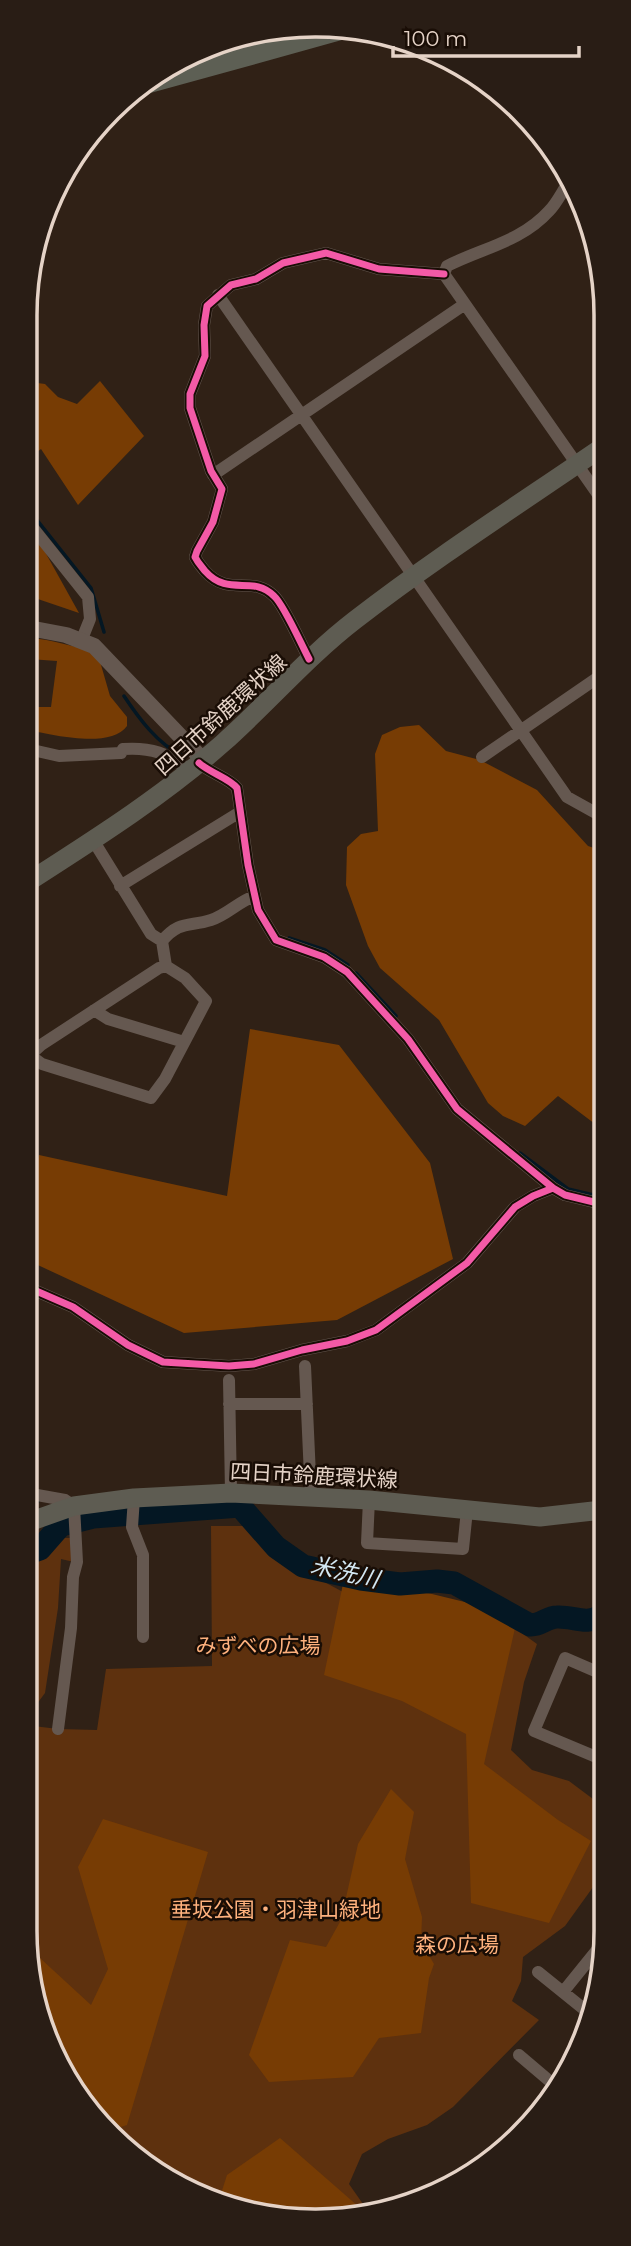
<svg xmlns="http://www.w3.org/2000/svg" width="631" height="2246" viewBox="0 0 631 2246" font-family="Montserrat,'Noto Sans JP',sans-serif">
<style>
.green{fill:#5e310e}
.forest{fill:#773c04}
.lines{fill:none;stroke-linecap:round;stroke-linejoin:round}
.stream{stroke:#041723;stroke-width:3.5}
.river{stroke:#041723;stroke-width:23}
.minor{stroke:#655850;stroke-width:12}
.tertiary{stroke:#655850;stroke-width:16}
.primary{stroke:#5e5c52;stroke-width:19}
.trunk{stroke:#5d5f54;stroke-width:21}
.cycleway-casing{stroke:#190d05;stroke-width:11}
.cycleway{stroke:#f35aa7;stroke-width:7}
.labels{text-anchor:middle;stroke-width:5;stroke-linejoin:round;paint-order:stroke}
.street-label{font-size:21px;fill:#e5d3c7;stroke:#190d05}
.park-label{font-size:21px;fill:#feb17d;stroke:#190d05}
.water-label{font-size:23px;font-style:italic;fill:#d2e7f3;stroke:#190d05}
.rim{fill:none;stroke:#e5d3c7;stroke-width:3.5}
</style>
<rect width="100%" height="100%" fill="#302116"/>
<path class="green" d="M 55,1521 L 63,1538 L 74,1538 L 74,1562 L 61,1559 L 58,1608 L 45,1693 L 25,1720 L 26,1540 L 44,1533 Z
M 211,1526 L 247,1526 L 302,1570 L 371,1607 L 512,1626 L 537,1644 L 524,1682 L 511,1750 L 532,1770 L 569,1781 L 601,1805 L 601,1876 L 565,1926 L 523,1957 L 521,1981 L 512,2001 L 539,2020 L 453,2107 L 427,2125 L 388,2139 L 362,2154 L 349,2184 L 370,2214 L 296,2221 L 186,2191 L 97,2123 L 47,2041 L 25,1931 L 25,1725 L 58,1729 L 97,1730 L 106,1669 L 212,1666 Z"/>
<path class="forest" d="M 100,381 L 144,436 L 78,505 L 41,449 L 29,458 L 30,382 L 45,384 L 58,397 L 77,404 Z
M 29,523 L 79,613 L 29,596 Z
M 29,638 C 53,639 73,648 97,651 L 110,696 L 127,717 L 127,726 C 111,749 53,735 28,730 L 29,707 L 51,707 L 57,661 L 29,659 Z
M 419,725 L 446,751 L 480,760 L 537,790 L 588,846 L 603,851 L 603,1130 L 558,1096 L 525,1126 L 503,1116 L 488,1103 L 439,1020 L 380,968 L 368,946 L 346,885 L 347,847 L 361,834 L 378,831 L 375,754 L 382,735 L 400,727 Z
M 250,1029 L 339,1045 L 430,1163 L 453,1259 L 337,1320 L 184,1333 L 27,1260 L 27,1199 L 39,1155 L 227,1196 Z
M 344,1579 L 432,1594 L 518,1615 L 484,1764 L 558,1820 L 591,1841 L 549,1923 L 471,1903 L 466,1734 L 402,1701 L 324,1675 Z
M 391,1789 L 414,1812 L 405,1859 L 422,1917 L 421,1942 L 434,1964 L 429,1978 L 421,2033 L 379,2038 L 353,2077 L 269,2082 L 249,2055 L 290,1940 L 326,1947 L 341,1920 L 358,1844 Z
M 103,1819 L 208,1852 L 127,2125 L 108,2131 L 97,2123 L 47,2041 L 28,1947 L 91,2005 L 108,1969 L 78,1867 Z
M 280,2138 L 367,2214 L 296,2221 L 219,2200 L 227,2175 Z"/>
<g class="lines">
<path class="stream" d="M 29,510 L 91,588 L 104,632
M 124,696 C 138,717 158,745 182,755
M 289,938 L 325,950 L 348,965
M 356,973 L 396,1016
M 520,1153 L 568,1189 L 602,1197
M 26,1500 L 38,1501"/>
<path class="river" d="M 26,1554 L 40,1549 L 61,1525 L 93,1517 L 240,1506 L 276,1547 L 303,1566 L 361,1579 L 400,1584 L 437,1581 L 454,1583 L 530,1625 C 540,1626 547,1617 557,1617 C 574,1616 586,1626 602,1615"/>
<path class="minor" d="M 571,179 C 563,189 558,202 549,211 C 521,242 482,248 447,266 L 444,274 L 604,503
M 218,295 L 567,797 L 603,817
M 213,475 L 465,304
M 29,523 L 88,597 L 90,619 L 82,639
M 309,659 C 301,644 284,605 274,596 C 252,574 229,598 205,571 C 201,566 198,563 195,557 L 197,551 L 213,522 L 222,489 L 211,471 L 190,408 L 190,394 L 205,356 L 204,325 L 207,306 L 231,285 L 256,279 L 283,263 L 326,253 L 379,269 L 444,274
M 28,749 L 59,756 L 121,753 L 123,749 C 151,747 168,753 190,771
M 482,757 L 603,674
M 199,763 C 210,773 229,778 237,788 L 248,865 L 258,910 L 276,940 L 324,957 L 347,972 L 408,1039 L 457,1109 L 553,1188 L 565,1195 L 602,1204
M 93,840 L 151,934 L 162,941 C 180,920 189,927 211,920 C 227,915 239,901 255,896
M 120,886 L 240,812
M 94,1010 L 108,1019 L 184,1042
M 27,1053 L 42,1064 L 151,1098 L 165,1079 L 206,1001 L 185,978 L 166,966 L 162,941
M 30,1055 L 41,1045 L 159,968 L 166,966
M 27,1287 L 73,1307 L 128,1345 L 163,1362 L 229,1366 L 254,1364 L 302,1350 L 347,1341 L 376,1330 L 467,1263 L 515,1207 L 533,1196 L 553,1188
M 305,1366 L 311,1498
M 229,1380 L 231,1493
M 229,1404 L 307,1404
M 26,1493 L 65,1500 L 74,1506 L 77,1562 L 73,1577 L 71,1628 L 58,1729
M 134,1498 L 132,1527 L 143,1555 L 143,1637
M 369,1500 L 367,1543 L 463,1549 L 467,1510
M 601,1759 L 534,1731 L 565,1658 L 602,1674
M 538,1972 L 590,2014
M 563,1992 L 601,1945
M 519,2055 L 559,2089"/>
<path class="tertiary" d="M 29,628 L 66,635 L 94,646 L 203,760"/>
<path class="primary" d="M 28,882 C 95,839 163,796 223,743 C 268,703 307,657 355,620 C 435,558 521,503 604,446
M 26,1523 L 74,1506 L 134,1498 L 231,1493 L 369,1500 L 540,1517 L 602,1510"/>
<path class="trunk" d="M 203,55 L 266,30
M 144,84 L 339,30"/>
<defs>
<path id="cycleway" d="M 309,659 C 301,644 284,605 274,596 C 252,574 229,598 205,571 C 201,566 198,563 195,557 L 197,551 L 213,522 L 222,489 L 211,471 L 190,408 L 190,394 L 205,356 L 204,325 L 207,306 L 231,285 L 256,279 L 283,263 L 326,253 L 379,269 L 444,274
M 199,763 C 210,773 229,778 237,788 L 248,865 L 258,910 L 276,940 L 324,957 L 347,972 L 408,1039 L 457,1109 L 553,1188 L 565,1195 L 602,1204
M 27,1287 L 73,1307 L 128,1345 L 163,1362 L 229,1366 L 254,1364 L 302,1350 L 347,1341 L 376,1330 L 467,1263 L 515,1207 L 533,1196 L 553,1188"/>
</defs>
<use href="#cycleway" class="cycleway-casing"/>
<use href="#cycleway" class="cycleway"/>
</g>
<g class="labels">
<g class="street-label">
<text transform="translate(221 715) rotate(-42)" y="7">四日市鈴鹿環状線</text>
<text transform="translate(314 1476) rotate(3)" y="7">四日市鈴鹿環状線</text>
</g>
<g class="park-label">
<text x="258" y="1653">みずべの広場</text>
<text x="276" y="1917">垂坂公園・羽津山緑地</text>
<text x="457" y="1952">森の広場</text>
</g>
<g class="water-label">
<text transform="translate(345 1572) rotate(13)" y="8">米洗川</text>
</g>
</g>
<path d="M0 0H631V2246H0ZM315 37H316A278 278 0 0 1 594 315V1931A278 278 0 0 1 316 2209H315A278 278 0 0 1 37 1931V315A278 278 0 0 1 315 37Z" fill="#291d15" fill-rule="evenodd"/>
<path class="rim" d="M315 37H316A278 278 0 0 1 594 315V1931A278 278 0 0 1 316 2209H315A278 278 0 0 1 37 1931V315A278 278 0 0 1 315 37Z"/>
<path d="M393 46v10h186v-10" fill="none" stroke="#e5d3c7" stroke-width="3.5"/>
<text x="404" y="46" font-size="21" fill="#e5d3c7" stroke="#190d05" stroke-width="5" paint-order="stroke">100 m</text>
</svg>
